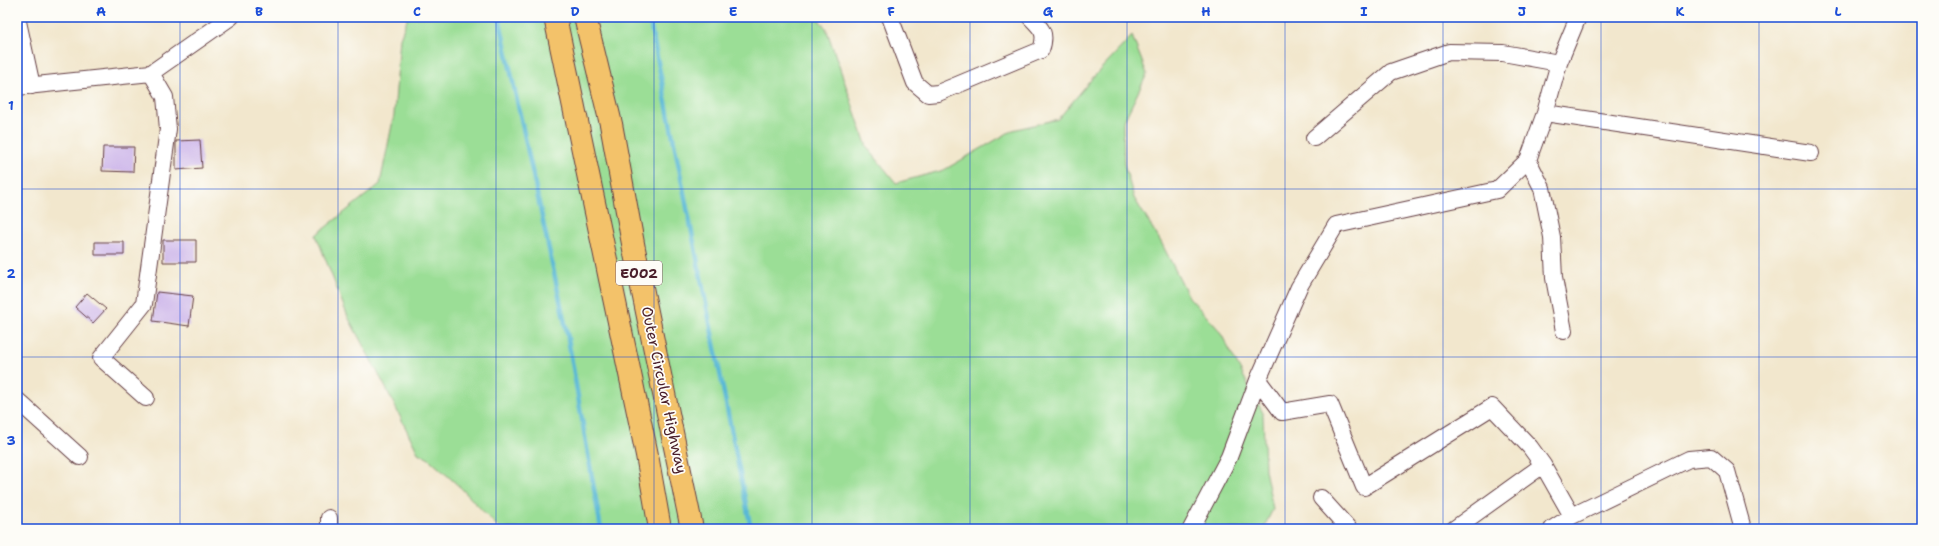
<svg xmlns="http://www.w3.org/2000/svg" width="1939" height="546" viewBox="0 0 1939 546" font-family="'Shantell Sans',sans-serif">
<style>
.green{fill:#9bde96;stroke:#727e60}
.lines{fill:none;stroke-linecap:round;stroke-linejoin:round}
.stream{stroke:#58b8d6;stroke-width:4.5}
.building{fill:#cdb6ea}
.street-casing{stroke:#633d43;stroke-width:18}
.highway-casing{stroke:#633d43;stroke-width:24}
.street{stroke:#fff;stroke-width:16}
.highway{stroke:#f3c26a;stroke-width:22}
.grid{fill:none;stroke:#1d4ed8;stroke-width:1;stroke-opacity:0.55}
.labels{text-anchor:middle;stroke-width:3.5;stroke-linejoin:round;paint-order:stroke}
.shield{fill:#fdfcf7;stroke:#806168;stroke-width:1}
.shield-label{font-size:14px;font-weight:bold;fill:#4a1f2b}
.street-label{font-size:15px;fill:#4a1f2b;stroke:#fdfcf7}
.neatline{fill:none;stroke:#1d4ed8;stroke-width:1.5}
.grid-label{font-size:13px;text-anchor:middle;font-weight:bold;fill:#1d4ed8}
</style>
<rect width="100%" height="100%" fill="#fdfcf7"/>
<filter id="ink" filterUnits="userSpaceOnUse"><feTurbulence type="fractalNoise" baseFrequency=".025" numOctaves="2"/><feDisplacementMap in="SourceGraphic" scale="8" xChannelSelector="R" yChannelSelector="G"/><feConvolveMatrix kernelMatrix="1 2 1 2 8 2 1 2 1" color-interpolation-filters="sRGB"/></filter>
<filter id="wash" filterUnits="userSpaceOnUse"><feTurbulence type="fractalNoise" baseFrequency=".012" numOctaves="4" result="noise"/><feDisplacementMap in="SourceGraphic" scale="16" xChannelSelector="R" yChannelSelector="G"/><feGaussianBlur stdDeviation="0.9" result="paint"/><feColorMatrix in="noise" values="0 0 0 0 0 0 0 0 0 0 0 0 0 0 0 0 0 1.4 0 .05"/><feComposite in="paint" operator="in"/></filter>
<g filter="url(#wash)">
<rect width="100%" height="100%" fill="#f2e7cd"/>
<path class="green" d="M 408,17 L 816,17 L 826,28 L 867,147 L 896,183 L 944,170 L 1013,130 L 1058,119 L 1096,74 L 1132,36 L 1147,74 L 1123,123 L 1124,164 L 1134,198 L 1161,242 L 1189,297 L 1219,330 L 1263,413 L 1265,470 L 1273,509 L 1263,529 L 502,529 L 498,527 L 461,488 L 429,459 L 418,453 L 387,390 L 348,317 L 316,235 L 380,184 L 394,115 L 400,38 Z"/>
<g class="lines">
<path class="stream" d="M 499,17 L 567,333 L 601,529
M 649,17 L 751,529"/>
</g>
<g id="blocks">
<path class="building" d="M 200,140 L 202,168 L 176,170 L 176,141 Z
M 103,147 L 134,147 L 133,172 L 102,171 Z
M 163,240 L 196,240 L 196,262 L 163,262 Z
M 95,242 L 124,242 L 124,255 L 95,255 Z
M 157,292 L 193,296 L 189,326 L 153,321 Z
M 87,293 L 106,309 L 93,323 L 75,307 Z"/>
</g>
</g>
<g filter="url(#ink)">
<use href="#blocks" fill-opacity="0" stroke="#633d43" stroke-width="1"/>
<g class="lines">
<defs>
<path id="street" d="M 17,17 L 32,86
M 890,17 L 915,83 L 928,94 L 938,93 L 1041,50 C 1047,33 1042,29 1030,17
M 17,87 L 151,73 L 231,17
M 1545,113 L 1811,153
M 1314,138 L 1391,72 L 1449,52 L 1503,53 L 1559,63
M 1528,160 L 1542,188 L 1552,237 L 1554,278 L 1564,331
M 1258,380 L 1282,412 L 1330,404 L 1364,487 L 1492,407 L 1530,447 L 1543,465 L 1572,516
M 146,398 L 101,358 L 144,304 L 168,129 L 165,97 L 151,73
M 17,400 L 80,457
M 1321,498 L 1349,529
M 329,529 L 329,518
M 1191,529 L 1229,457 L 1258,380 L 1299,287 L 1336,225 L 1497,190 L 1528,160 L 1545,113 L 1559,63 L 1578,17
M 1454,529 L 1543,465
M 1552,529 L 1572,516 L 1689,459 L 1711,457 L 1727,471 L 1743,529"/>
<path id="highway" d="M 555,17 L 647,455 L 660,529
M 585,17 L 611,124 L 634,249 L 692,529"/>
</defs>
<use href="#street" class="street-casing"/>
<use href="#highway" class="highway-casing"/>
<use href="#street" class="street"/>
<use href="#highway" class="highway"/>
</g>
</g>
<path class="grid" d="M 180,17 L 180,529M 338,17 L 338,529M 496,17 L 496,529M 654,17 L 654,529M 812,17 L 812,529M 970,17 L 970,529M 1127,17 L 1127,529M 1285,17 L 1285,529M 1443,17 L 1443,529M 1601,17 L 1601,529M 1759,17 L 1759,529M 17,189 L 1922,189M 17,357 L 1922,357"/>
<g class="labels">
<rect class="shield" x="616" y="261" width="46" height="24" rx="3"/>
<g class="shield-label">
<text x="639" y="278">E002</text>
</g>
<g class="street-label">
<text transform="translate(664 390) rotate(78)" y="5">Outer Circular Highway</text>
</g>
</g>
<rect width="1939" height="546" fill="none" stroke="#fdfcf7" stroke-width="44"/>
<rect x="22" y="22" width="1895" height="502" class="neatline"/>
<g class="grid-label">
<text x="101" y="16">A</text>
<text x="259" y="16">B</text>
<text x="417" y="16">C</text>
<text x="575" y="16">D</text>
<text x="733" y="16">E</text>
<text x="891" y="16">F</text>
<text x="1048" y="16">G</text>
<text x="1206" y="16">H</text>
<text x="1364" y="16">I</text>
<text x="1522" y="16">J</text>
<text x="1680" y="16">K</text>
<text x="1838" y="16">L</text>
<text x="11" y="110">1</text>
<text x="11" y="278">2</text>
<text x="11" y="445">3</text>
</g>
</svg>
